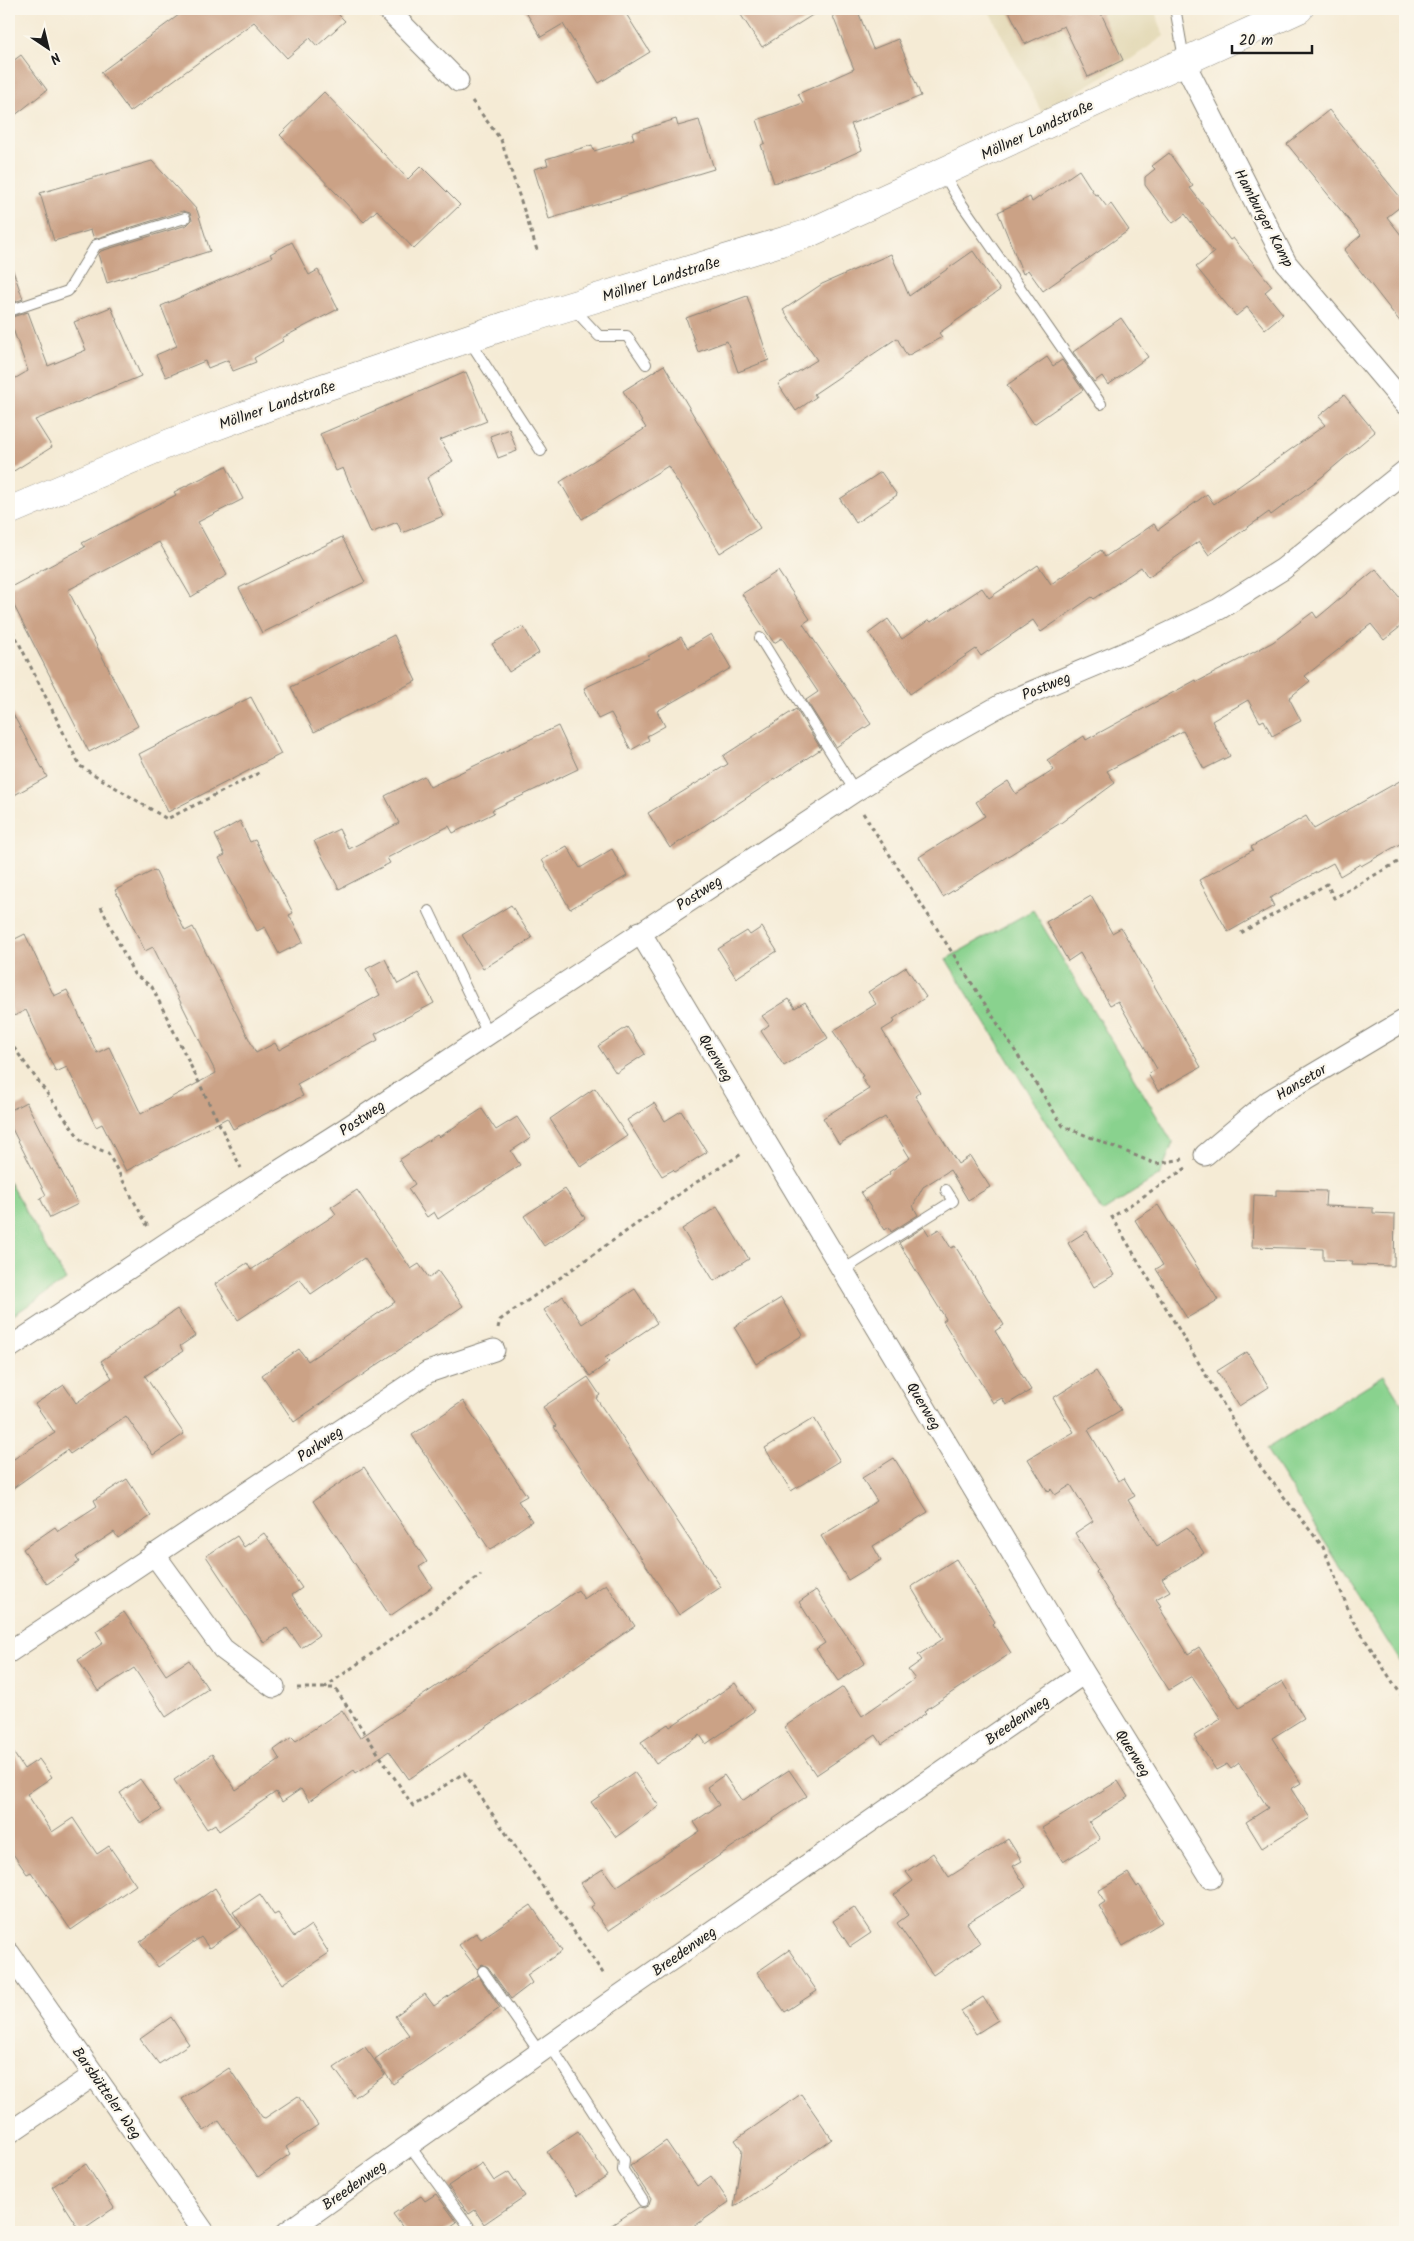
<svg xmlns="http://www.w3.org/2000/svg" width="1414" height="2241" viewBox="0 0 1414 2241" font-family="Kalam,sans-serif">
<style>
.built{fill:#e5dbba}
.green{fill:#89d28e;stroke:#527755}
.building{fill:#cba286}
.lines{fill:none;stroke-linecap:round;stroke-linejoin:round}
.lane-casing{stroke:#888478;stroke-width:12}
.street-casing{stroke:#888478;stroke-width:23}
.secondary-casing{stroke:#888478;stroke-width:29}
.path{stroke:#888478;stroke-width:3;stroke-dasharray:4 4;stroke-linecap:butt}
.lane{stroke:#fff;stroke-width:10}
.street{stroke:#fff;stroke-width:21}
.secondary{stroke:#fff;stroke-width:28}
.labels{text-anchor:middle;stroke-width:4.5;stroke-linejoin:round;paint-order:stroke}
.street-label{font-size:15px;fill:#1c1c1c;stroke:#fbf7ec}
</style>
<rect width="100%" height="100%" fill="#fbf7ec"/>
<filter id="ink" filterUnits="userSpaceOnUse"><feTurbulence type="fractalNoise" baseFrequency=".02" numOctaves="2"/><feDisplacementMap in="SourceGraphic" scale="10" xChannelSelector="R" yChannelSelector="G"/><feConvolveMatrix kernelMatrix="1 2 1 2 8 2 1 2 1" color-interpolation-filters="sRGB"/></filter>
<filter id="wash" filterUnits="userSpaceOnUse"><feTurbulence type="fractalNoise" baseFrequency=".0096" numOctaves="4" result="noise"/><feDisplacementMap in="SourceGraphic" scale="20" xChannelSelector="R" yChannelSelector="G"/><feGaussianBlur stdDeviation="1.12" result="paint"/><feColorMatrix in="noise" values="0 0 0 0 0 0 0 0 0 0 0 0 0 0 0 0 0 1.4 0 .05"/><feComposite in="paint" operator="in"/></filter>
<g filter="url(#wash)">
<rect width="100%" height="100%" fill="#f5ebd5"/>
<path class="built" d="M 988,9 L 1154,9 L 1164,36 L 1131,59 L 1042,113 Z"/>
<path class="green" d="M 1033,910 L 1173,1143 L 1160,1175 L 1102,1212 L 946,959 Z
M 9,1182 L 66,1280 L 9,1318 Z
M 1384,1375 L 1405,1409 L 1405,1669 L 1266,1449 Z"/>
<g id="blocks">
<path class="building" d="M 187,9 L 333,9 L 345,21 L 317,46 L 310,38 L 287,58 L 254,22 L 130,112 L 101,72 Z
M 524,9 L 623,9 L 650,52 L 599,83 L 563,24 L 541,37 Z
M 737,9 L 822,9 L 762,47 Z
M 830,9 L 857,9 L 873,49 L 898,39 L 921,96 L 851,124 L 862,150 L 835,162 L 774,183 L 761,145 L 765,143 L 757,120 L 803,103 L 798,94 L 854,69 Z
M 1008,9 L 1101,9 L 1099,9 L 1123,60 L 1088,77 L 1064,26 L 1025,44 Z
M 21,55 L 47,90 L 9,120 L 9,64 Z
M 324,92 L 408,179 L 421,166 L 460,205 L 414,249 L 377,210 L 364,222 L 280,135 Z
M 1329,110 L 1405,203 L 1387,217 L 1405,240 L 1405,328 L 1344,250 L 1361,235 L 1287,144 Z
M 676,119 L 678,126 L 699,120 L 714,169 L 549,219 L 534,169 L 548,165 L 546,159 L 592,145 L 594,151 L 634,139 L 632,133 Z
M 1169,153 L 1193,186 L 1190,188 L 1230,240 L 1233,238 L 1272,286 L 1265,292 L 1283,314 L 1265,329 L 1247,307 L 1236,316 L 1196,267 L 1214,253 L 1185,214 L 1173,223 L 1145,185 L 1145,177 L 1155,169 L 1152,166 Z
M 152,161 L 197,210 L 210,251 L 107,283 L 98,254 L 101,251 L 187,225 L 192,220 L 190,213 L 183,211 L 94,239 L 91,230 L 54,241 L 40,193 Z
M 1079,170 L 1095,195 L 1097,194 L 1107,207 L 1111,204 L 1129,230 L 1043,291 L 1028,270 L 1023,274 L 998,212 L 1030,197 L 1032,202 Z
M 292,242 L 309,275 L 318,270 L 338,309 L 282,338 L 283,341 L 254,358 L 256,362 L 233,371 L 228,360 L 208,368 L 205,361 L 166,377 L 156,355 L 177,346 L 161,306 L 272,257 L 270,254 Z
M 973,251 L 1000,290 L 939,333 L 942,337 L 907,356 L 897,338 L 814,394 L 816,397 L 796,411 L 778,384 L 817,360 L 783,310 L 822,284 L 891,254 L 909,296 Z
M 11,265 L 23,299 L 9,304 L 9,266 Z
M 747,296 L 769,360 L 738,372 L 727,341 L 698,352 L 686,318 Z
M 111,307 L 141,376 L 35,420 L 52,447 L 9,474 L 9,382 L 28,371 L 9,318 L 28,312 L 48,366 L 86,350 L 74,322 Z
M 1121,318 L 1148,357 L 1108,385 L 1102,376 L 1094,382 L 1073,352 Z
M 1047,357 L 1053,366 L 1062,360 L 1083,390 L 1034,424 L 1007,385 Z
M 664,365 L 760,528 L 720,553 L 668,466 L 582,519 L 560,482 L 646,428 L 623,391 Z
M 466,372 L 487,421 L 440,440 L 453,461 L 427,478 L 443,516 L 402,533 L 397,522 L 371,533 L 343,468 L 336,471 L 320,434 Z
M 1344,395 L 1375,432 L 1323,476 L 1271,515 L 1269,512 L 1209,555 L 1199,541 L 1148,577 L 1141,567 L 1094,599 L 1092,597 L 1041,632 L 1033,620 L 981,656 L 976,649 L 910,694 L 869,633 L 888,619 L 902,639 L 929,620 L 931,622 L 982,588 L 989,598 L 1038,565 L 1051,584 L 1101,550 L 1105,557 L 1154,524 L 1158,530 L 1207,494 L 1214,504 L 1325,425 L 1318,417 Z
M 509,429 L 517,451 L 498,458 L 490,436 Z
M 226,466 L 243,499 L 198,522 L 227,575 L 191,597 L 159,542 L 68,590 L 138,726 L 89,752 L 9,596 L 9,588 L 85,547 L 82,543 L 176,495 L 174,492 Z
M 881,472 L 897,495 L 856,523 L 840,499 Z
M 342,537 L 365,582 L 262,633 L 239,588 Z
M 1376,569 L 1405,604 L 1405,623 L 1384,640 L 1371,624 L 1305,676 L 1310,681 L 1289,698 L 1301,721 L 1272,736 L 1264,720 L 1260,722 L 1248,700 L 1212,721 L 1230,756 L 1204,769 L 1183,731 L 1107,771 L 1115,783 L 1062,822 L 943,897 L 919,857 L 985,816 L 976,802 L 1008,781 L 1016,794 L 1054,770 L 1047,760 L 1084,736 L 1086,740 L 1196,680 L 1197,682 L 1273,642 L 1313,612 L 1317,618 Z
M 778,571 L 810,619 L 803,624 L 871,724 L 836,747 L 806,700 L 818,692 L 782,638 L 774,643 L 742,594 Z
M 523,626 L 539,653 L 509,672 L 492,644 Z
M 711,634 L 731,668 L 657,711 L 665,726 L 647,736 L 649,740 L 631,750 L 611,713 L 598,719 L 584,688 L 649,658 L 648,656 L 681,637 L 688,648 Z
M 394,635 L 416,681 L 314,732 L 291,687 Z
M 251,697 L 281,754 L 168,812 L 139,754 Z
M 9,707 L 47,777 L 9,798 Z
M 796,709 L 821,749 L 670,848 L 648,813 L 728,764 L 723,756 Z
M 558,726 L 578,769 L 492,810 L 494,813 L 453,833 L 449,826 L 387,858 L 390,863 L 339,889 L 314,841 L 339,829 L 349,849 L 399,823 L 385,796 L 424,776 L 430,787 Z
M 1405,778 L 1405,841 L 1361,866 L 1360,864 L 1340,876 L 1333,863 L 1270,898 L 1274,906 L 1228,932 L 1199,880 L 1253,850 L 1251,847 L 1306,816 L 1314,829 Z
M 240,821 L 250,842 L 255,840 L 273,874 L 293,913 L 289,915 L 303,942 L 279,954 L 265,927 L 257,931 L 219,858 L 225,855 L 215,835 Z
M 567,846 L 580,868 L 612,849 L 627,876 L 570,909 L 542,860 Z
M 155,870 L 185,931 L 193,927 L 256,1053 L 275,1043 L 279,1050 L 380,995 L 366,969 L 385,959 L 398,984 L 418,973 L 434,1003 L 375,1034 L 378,1040 L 297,1084 L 303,1096 L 233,1129 L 227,1118 L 126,1171 L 102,1124 L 96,1127 L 67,1067 L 56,1072 L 26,1010 L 14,1016 L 9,1004 L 9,942 L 25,934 L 54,996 L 67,990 L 97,1053 L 109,1047 L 141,1114 L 216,1073 L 153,947 L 145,951 L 115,890 Z
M 1091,896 L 1112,933 L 1121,928 L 1201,1067 L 1158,1091 L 1148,1074 L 1157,1069 L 1118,1001 L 1110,1005 L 1080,953 L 1068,961 L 1046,922 Z
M 511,905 L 532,938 L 483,969 L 462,935 Z
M 762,927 L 777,951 L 736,978 L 718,949 L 747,931 L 750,935 Z
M 906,967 L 926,997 L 893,1019 L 895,1022 L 882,1030 L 920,1092 L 915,1096 L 958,1164 L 970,1156 L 990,1187 L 968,1200 L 950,1170 L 923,1187 L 913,1206 L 918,1215 L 891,1232 L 889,1227 L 885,1230 L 861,1192 L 890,1174 L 889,1172 L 910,1158 L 885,1117 L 839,1144 L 823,1118 L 869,1089 L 861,1077 L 863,1076 L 833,1031 L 876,1004 L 868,992 Z
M 789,999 L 795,1008 L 805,1002 L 828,1038 L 784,1066 L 761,1031 L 769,1025 L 762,1016 Z
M 627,1027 L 645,1054 L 616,1073 L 598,1046 Z
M 595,1088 L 627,1136 L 581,1167 L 550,1119 Z
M 26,1102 L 78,1204 L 50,1218 L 40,1198 L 46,1195 L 9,1123 L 9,1111 Z
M 654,1103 L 665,1121 L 681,1111 L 707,1152 L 675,1172 L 673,1170 L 662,1176 L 627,1120 Z
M 482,1109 L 496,1130 L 517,1117 L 531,1138 L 511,1151 L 520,1165 L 438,1219 L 434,1212 L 427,1217 L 408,1189 L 415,1184 L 399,1160 L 437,1135 L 439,1137 Z
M 565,1189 L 585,1218 L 544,1246 L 524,1216 Z
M 357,1190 L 411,1269 L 419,1264 L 429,1278 L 438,1271 L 463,1306 L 294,1422 L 262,1375 L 299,1349 L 308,1361 L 395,1302 L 364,1258 L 311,1294 L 300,1279 L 238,1320 L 215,1284 L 247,1263 L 251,1270 L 336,1214 L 331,1207 Z
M 1276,1190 L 1326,1191 L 1325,1206 L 1373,1208 L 1373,1213 L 1395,1214 L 1394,1266 L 1352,1265 L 1353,1261 L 1323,1260 L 1323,1249 L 1252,1247 L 1254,1195 L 1276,1196 Z
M 1158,1205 L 1218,1300 L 1187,1318 L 1156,1269 L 1163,1265 L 1135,1220 Z
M 717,1207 L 749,1259 L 714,1281 L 682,1229 Z
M 924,1227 L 929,1235 L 939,1229 L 951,1248 L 955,1246 L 1004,1325 L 995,1331 L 1031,1390 L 1006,1405 L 1002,1398 L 993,1403 L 943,1321 L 946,1319 L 899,1243 Z
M 1087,1231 L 1114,1275 L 1094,1287 L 1068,1243 Z
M 635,1289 L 657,1323 L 605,1358 L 609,1362 L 590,1376 L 544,1310 L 563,1296 L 582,1324 Z
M 781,1298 L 803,1335 L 756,1364 L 734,1327 Z
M 177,1309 L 195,1336 L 180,1346 L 183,1351 L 145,1376 L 184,1434 L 153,1455 L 126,1416 L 70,1454 L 67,1450 L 9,1491 L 9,1462 L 55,1433 L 35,1404 L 64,1385 L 76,1403 L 112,1378 L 101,1361 Z
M 1247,1352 L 1269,1387 L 1239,1406 L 1217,1371 Z
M 1096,1371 L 1121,1410 L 1088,1430 L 1118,1481 L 1124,1478 L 1135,1496 L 1128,1500 L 1157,1546 L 1187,1527 L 1204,1553 L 1162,1579 L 1170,1591 L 1156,1599 L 1161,1606 L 1159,1607 L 1188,1654 L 1199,1647 L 1239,1708 L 1282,1681 L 1304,1718 L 1272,1738 L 1301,1783 L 1291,1789 L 1310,1818 L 1262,1848 L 1246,1822 L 1268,1808 L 1239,1763 L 1231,1769 L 1227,1764 L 1216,1770 L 1194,1736 L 1221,1719 L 1192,1676 L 1169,1690 L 1112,1600 L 1113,1599 L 1096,1572 L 1098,1570 L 1075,1533 L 1093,1521 L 1071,1485 L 1055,1495 L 1051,1489 L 1048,1492 L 1028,1459 L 1074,1432 L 1053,1398 Z
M 588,1377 L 600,1395 L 596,1398 L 721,1587 L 679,1615 L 554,1427 L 556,1426 L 543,1407 Z
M 463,1401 L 527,1496 L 518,1501 L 532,1521 L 490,1550 L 412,1435 Z
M 814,1418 L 840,1461 L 791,1491 L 765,1448 Z
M 894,1458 L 928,1512 L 873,1546 L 881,1560 L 848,1580 L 821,1536 L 877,1501 L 862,1478 Z
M 364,1467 L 427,1562 L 419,1567 L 432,1587 L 390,1616 L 313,1501 Z
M 127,1479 L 151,1516 L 118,1538 L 114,1532 L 76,1557 L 79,1562 L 47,1584 L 23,1549 L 55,1527 L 58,1531 L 97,1506 L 94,1500 Z
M 264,1533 L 302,1588 L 292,1595 L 319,1635 L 301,1648 L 287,1628 L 264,1643 L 206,1556 L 237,1536 L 244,1547 Z
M 956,1559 L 995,1622 L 993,1624 L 1011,1653 L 924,1711 L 926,1713 L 882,1744 L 876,1735 L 816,1775 L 784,1727 L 843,1687 L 862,1716 L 915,1679 L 908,1670 L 922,1660 L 918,1655 L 943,1639 L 911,1587 Z
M 606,1584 L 635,1626 L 409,1779 L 389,1751 L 356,1773 L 354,1770 L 309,1801 L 301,1789 L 282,1802 L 276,1792 L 219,1831 L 215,1824 L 207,1829 L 174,1780 L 212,1754 L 236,1790 L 280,1760 L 274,1750 L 292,1737 L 296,1741 L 342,1710 L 360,1738 L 578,1590 L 584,1599 Z
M 816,1590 L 865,1663 L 838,1681 L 816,1649 L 825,1643 L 799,1602 Z
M 124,1612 L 166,1675 L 189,1660 L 208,1689 L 166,1717 L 134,1668 L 98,1691 L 78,1660 L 103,1643 L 96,1631 Z
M 735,1683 L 754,1711 L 706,1744 L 700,1735 L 656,1764 L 641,1742 L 668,1724 L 670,1727 Z
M 9,1746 L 24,1769 L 39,1759 L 52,1777 L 27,1794 L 52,1832 L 73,1818 L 97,1854 L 109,1846 L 136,1885 L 71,1930 L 31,1872 L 27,1874 L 9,1848 Z
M 789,1770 L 807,1796 L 608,1931 L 591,1907 L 595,1904 L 581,1883 L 603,1869 L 616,1887 L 700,1831 L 694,1822 L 719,1805 L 707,1787 L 724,1775 L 742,1801 Z
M 634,1772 L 659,1806 L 616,1837 L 591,1802 Z
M 140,1779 L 162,1810 L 141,1824 L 120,1793 Z
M 1118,1781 L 1128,1797 L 1089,1822 L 1100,1839 L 1063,1862 L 1042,1828 Z
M 1008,1839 L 1022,1861 L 1013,1866 L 1026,1887 L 967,1923 L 980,1943 L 933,1975 L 897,1923 L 908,1915 L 894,1895 L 913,1881 L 906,1872 L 933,1853 L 949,1877 Z
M 1128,1873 L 1137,1887 L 1139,1885 L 1162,1922 L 1123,1946 L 1099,1906 L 1105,1902 L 1098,1891 Z
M 215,1888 L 240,1927 L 209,1948 L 201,1937 L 158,1967 L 140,1942 Z
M 260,1894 L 274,1915 L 278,1913 L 294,1937 L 311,1925 L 329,1953 L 282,1984 L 233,1912 Z
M 531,1905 L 562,1951 L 527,1975 L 532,1983 L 511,1999 L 488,1967 L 482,1964 L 477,1969 L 459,1945 L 476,1933 L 481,1939 Z
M 854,1907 L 871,1933 L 850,1947 L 833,1921 Z
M 789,1950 L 817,1991 L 785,2012 L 757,1972 Z
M 478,1975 L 500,2008 L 393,2084 L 375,2059 L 409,2035 L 395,2016 L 425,1994 L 434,2006 Z
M 983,1997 L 998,2020 L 976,2034 L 961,2011 Z
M 171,2017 L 189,2044 L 159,2064 L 140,2039 Z
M 365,2047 L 385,2075 L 355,2097 L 334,2068 Z
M 229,2068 L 262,2117 L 265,2118 L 298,2096 L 318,2125 L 286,2147 L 290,2154 L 258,2177 L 219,2121 L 204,2131 L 182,2099 Z
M 801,2094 L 832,2139 L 734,2207 L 742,2150 L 735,2140 Z
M 578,2131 L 608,2176 L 577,2196 L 547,2152 Z
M 666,2141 L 697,2186 L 711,2176 L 729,2202 L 686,2232 L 601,2232 L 639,2207 L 644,2208 L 649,2205 L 651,2199 L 630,2166 Z
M 482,2163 L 494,2181 L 509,2172 L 525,2196 L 484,2224 L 475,2210 L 469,2214 L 448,2186 Z
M 86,2164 L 114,2208 L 80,2231 L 52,2187 Z
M 436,2194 L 457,2222 L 442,2232 L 406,2232 L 393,2214 L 421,2196 L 425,2201 Z"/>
</g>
</g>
<g filter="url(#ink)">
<use href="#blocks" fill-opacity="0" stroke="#888478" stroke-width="1"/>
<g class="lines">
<defs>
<path id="lane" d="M 1176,13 L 1184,59
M 943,173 L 959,200 L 1101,404
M 572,307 L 599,336 L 627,336 L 646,364
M 9,311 L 68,291 L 96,245 L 185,218
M 469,340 L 541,451
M 760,638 L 855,791
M 429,911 L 488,1034
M 843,1270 L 953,1201 L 946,1190
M 483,1971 L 540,2053
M 550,2045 L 624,2160 L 623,2170 L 643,2201
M 409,2145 L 473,2232"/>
<path id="street" d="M 387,9 L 458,81
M 1184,62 L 1286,263 L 1405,404
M 640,932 L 1084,1673 L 1211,1878
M 1205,1155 L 1269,1101 L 1405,1020
M 9,1348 L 200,1221 L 342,1131 L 855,791 L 928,746 L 1003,704 L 1146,644 L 1219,609 L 1283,569 L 1405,471
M 154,1554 L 223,1649 L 274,1687
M 9,1652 L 428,1372 L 494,1350
M 9,1953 L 204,2232
M 9,2133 L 94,2075
M 287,2232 L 619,1996 L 1084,1673"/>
<path id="secondary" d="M 9,511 L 170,443 L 281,402 L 508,325 L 807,234 L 1299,9"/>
</defs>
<use href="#lane" class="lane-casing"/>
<use href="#street" class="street-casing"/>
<use href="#secondary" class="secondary-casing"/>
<path class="path" d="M 472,101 L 501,140 L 537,250
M 9,623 L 80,766 L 167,819 L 259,773
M 863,813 L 1063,1126 L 1156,1164 L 1183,1159
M 101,907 L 134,974 L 152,987 L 241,1168
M 1241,933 L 1327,884 L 1334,898 L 1405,858
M 9,1041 L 83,1143 L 108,1153 L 148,1227
M 1186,1168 L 1112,1217 L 1260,1466 L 1323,1547 L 1353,1621 L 1405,1701
M 498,1328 L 500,1320 L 692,1185 L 743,1153
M 297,1688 L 335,1688 L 413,1806 L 464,1773 L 605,1976
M 324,1688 L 481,1575"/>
<use href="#lane" class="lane"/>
<use href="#street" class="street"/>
<use href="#secondary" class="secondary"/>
</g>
</g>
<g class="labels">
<g class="street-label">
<text transform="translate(1037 130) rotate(-25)" y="5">Möllner Landstraße</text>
<text transform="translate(1264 218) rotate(62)" y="5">Hamburger Kamp</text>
<text transform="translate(661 279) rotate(-17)" y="5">Möllner Landstraße</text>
<text transform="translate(277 405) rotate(-19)" y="5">Möllner Landstraße</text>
<text transform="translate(1046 686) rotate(-22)" y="5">Postweg</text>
<text transform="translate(699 893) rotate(-33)" y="5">Postweg</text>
<text transform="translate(716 1058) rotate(59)" y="5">Querweg</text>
<text transform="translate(1301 1082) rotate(-31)" y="5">Hansetor</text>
<text transform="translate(362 1118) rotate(-34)" y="5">Postweg</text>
<text transform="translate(924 1406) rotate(59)" y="5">Querweg</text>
<text transform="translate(320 1444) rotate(-34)" y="5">Parkweg</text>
<text transform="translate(1017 1720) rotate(-35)" y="5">Breedenweg</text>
<text transform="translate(1133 1753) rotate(58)" y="5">Querweg</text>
<text transform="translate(684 1951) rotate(-35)" y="5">Breedenweg</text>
<text transform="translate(107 2093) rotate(55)" y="5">Barsbütteler Weg</text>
<text transform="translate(354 2185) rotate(-35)" y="5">Breedenweg</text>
</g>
</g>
<rect width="1414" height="2241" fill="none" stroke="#fbf7ec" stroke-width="30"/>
<g transform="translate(48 48) rotate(145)" stroke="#fbf7ec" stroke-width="4" paint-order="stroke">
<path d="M0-4L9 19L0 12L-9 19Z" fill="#1c1c1c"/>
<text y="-8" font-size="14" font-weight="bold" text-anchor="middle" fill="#1c1c1c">N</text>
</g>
<path d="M1232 45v8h80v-8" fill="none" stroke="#1c1c1c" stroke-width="2.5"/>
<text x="1239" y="45" font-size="15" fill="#1c1c1c" stroke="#fbf7ec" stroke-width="4" paint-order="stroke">20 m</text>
</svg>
